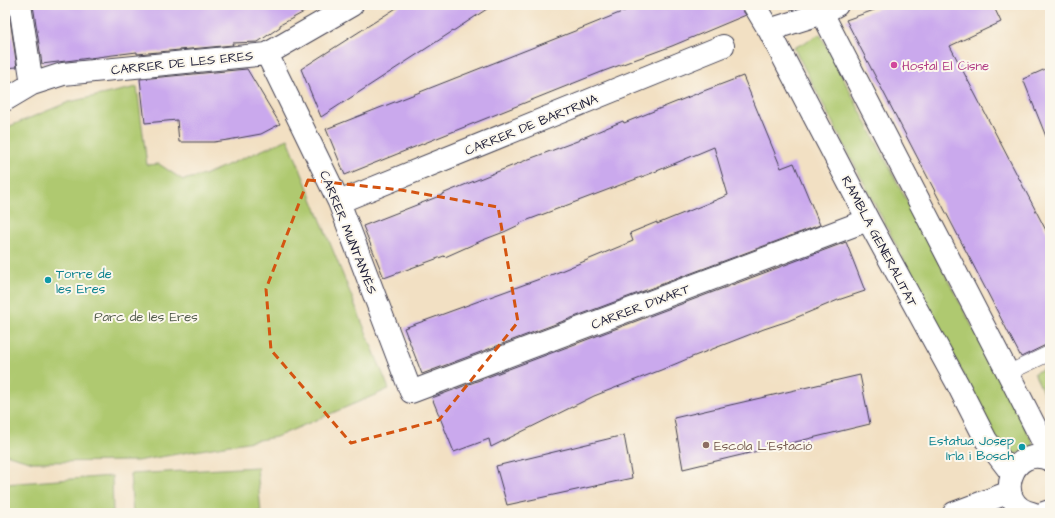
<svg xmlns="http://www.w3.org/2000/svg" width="1055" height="518" viewBox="0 0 1055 518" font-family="'Architects Daughter',sans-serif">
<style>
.green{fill:#afc96f;stroke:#687655}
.building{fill:#caa9ed}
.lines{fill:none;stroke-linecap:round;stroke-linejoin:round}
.lane-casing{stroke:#413e4f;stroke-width:16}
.street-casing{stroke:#413e4f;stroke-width:24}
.lane{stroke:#fff;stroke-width:15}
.street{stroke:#fff;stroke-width:22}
.marked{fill:none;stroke:#d45411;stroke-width:3;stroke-dasharray:8 5;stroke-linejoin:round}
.hotel-dot{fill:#d1479c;stroke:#fbf7ec;stroke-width:1.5}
.culture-dot{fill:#0f9aa8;stroke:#fbf7ec;stroke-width:1.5}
.education-dot{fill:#8d6e63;stroke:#fbf7ec;stroke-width:1.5}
.labels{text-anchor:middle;stroke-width:4;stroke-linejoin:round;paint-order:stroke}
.street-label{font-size:13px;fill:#22223b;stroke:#fbf7ec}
.hotel-label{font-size:13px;fill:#b23c85;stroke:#fbf7ec;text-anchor:start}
.culture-label{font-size:13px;fill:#0d838f;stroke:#fbf7ec;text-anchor:start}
.park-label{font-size:13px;fill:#535c4d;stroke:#fbf7ec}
.education-label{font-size:13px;fill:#785e54;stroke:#fbf7ec;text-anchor:start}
</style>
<rect width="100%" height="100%" fill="#fbf7ec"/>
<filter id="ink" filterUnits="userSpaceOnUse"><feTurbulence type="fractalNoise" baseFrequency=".025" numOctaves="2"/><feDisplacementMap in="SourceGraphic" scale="8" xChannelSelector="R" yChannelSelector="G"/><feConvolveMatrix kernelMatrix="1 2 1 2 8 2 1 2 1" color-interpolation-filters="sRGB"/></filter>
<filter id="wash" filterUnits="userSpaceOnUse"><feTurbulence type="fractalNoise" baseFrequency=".012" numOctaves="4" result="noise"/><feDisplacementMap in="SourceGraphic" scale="16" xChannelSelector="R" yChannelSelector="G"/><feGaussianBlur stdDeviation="0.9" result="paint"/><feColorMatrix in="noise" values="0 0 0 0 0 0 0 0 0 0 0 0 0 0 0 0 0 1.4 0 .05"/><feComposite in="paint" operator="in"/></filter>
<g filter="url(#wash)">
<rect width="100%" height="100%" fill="#f2e0c3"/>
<path class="green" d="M 820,34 L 1034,445 L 1007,459 L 794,48 Z
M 137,87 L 147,165 L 159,164 L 183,180 L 204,175 L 288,139 L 389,389 L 276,437 L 137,461 L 33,462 L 5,454 L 5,128 L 69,102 Z
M 1050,366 L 1050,407 L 1034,373 Z
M 257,467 L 261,513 L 133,513 L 130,474 Z
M 112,476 L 113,513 L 5,513 L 5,484 Z"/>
<g id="blocks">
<path class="building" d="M 5,5 L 8,5 L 17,67 L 5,68 Z
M 33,5 L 317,5 L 280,25 L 280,27 L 258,42 L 232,43 L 233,45 L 137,54 L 137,52 L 42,64 Z
M 401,5 L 493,5 L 321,117 L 301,69 Z
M 639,5 L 742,5 L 743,11 L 746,15 L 672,46 L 604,71 L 345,175 L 326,129 L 580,29 Z
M 888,5 L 993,5 L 1001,22 L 950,46 L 1050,238 L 1050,343 L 1021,357 L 846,20 Z
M 1050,67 L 1050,144 L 1049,144 L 1023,79 Z
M 247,69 L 280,124 L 261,134 L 228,140 L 214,142 L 179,142 L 177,120 L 145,123 L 140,79 Z
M 743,76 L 781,168 L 794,163 L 820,225 L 422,374 L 404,328 L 424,321 L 556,273 L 633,241 L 630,233 L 657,222 L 657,224 L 728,195 L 714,147 L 652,173 L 520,223 L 521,224 L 504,232 L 483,240 L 445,257 L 444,256 L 384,278 L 363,226 L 442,195 L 442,194 L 529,159 L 580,140 L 580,139 L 623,121 L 624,123 L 701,92 Z
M 846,242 L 865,291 L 838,300 L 788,321 L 764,329 L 692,357 L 661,370 L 594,396 L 491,447 L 489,439 L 454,452 L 432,398 Z
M 860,375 L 870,424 L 683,469 L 674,418 Z
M 624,435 L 632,478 L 507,505 L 496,466 Z"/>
</g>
</g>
<g filter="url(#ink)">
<use href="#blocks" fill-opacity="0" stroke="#413e4f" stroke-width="1"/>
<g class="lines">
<defs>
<path id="lane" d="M 1008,373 L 1050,353"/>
<path id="street" d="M 20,5 L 32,84
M 754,5 L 769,30 L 868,220 L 957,383 L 986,440 L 1012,474
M 818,5 L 1008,373 L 1050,456
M 769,30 L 823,13 L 837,5
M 267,54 L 339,202 L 411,392 L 868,220
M 5,100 L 32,84 L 63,74 L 267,54 L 352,5
M 339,202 L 723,46
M 954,513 L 1010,492
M 1032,513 C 992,505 1011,442 1050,460
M 1044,513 L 1050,511"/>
</defs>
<use href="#lane" class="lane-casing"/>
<use href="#street" class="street-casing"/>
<use href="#lane" class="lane"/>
<use href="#street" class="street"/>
</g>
</g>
<path class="marked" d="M 308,180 L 401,190 L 498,207 L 518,322 L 439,420 L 351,443 L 271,350 L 266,289 Z"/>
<circle class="hotel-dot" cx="894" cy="65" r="4"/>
<g class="culture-dot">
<circle cx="48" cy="280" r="4"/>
<circle cx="1022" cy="447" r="4"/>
</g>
<circle class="education-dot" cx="706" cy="445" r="4"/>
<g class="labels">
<g class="street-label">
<text transform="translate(182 62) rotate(-6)" y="5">CARRER DE LES ERES</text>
<text transform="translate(531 124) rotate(-22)" y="5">CARRER DE BARTRINA</text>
<text transform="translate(349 232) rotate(68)" y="5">CARRER MUNTANYÈS</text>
<text transform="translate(880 241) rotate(62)" y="5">RAMBLA GENERALITAT</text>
<text transform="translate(640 306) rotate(-21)" y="5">CARRER D'IXART</text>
</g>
<g class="hotel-label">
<text x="902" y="70">Hostal El Cisne</text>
</g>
<g class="culture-label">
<text x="56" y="278">Torre de<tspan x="56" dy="15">les Eres</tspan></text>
<text x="1014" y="445" text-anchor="end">Estatua Josep<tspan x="1014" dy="15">Irla i Bosch</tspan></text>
</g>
<g class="park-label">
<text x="146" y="321">Parc de les Eres</text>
</g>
<g class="education-label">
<text x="714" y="450">Escola L'Estació</text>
</g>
</g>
<rect width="1055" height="518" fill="none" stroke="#fbf7ec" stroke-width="20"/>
</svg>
